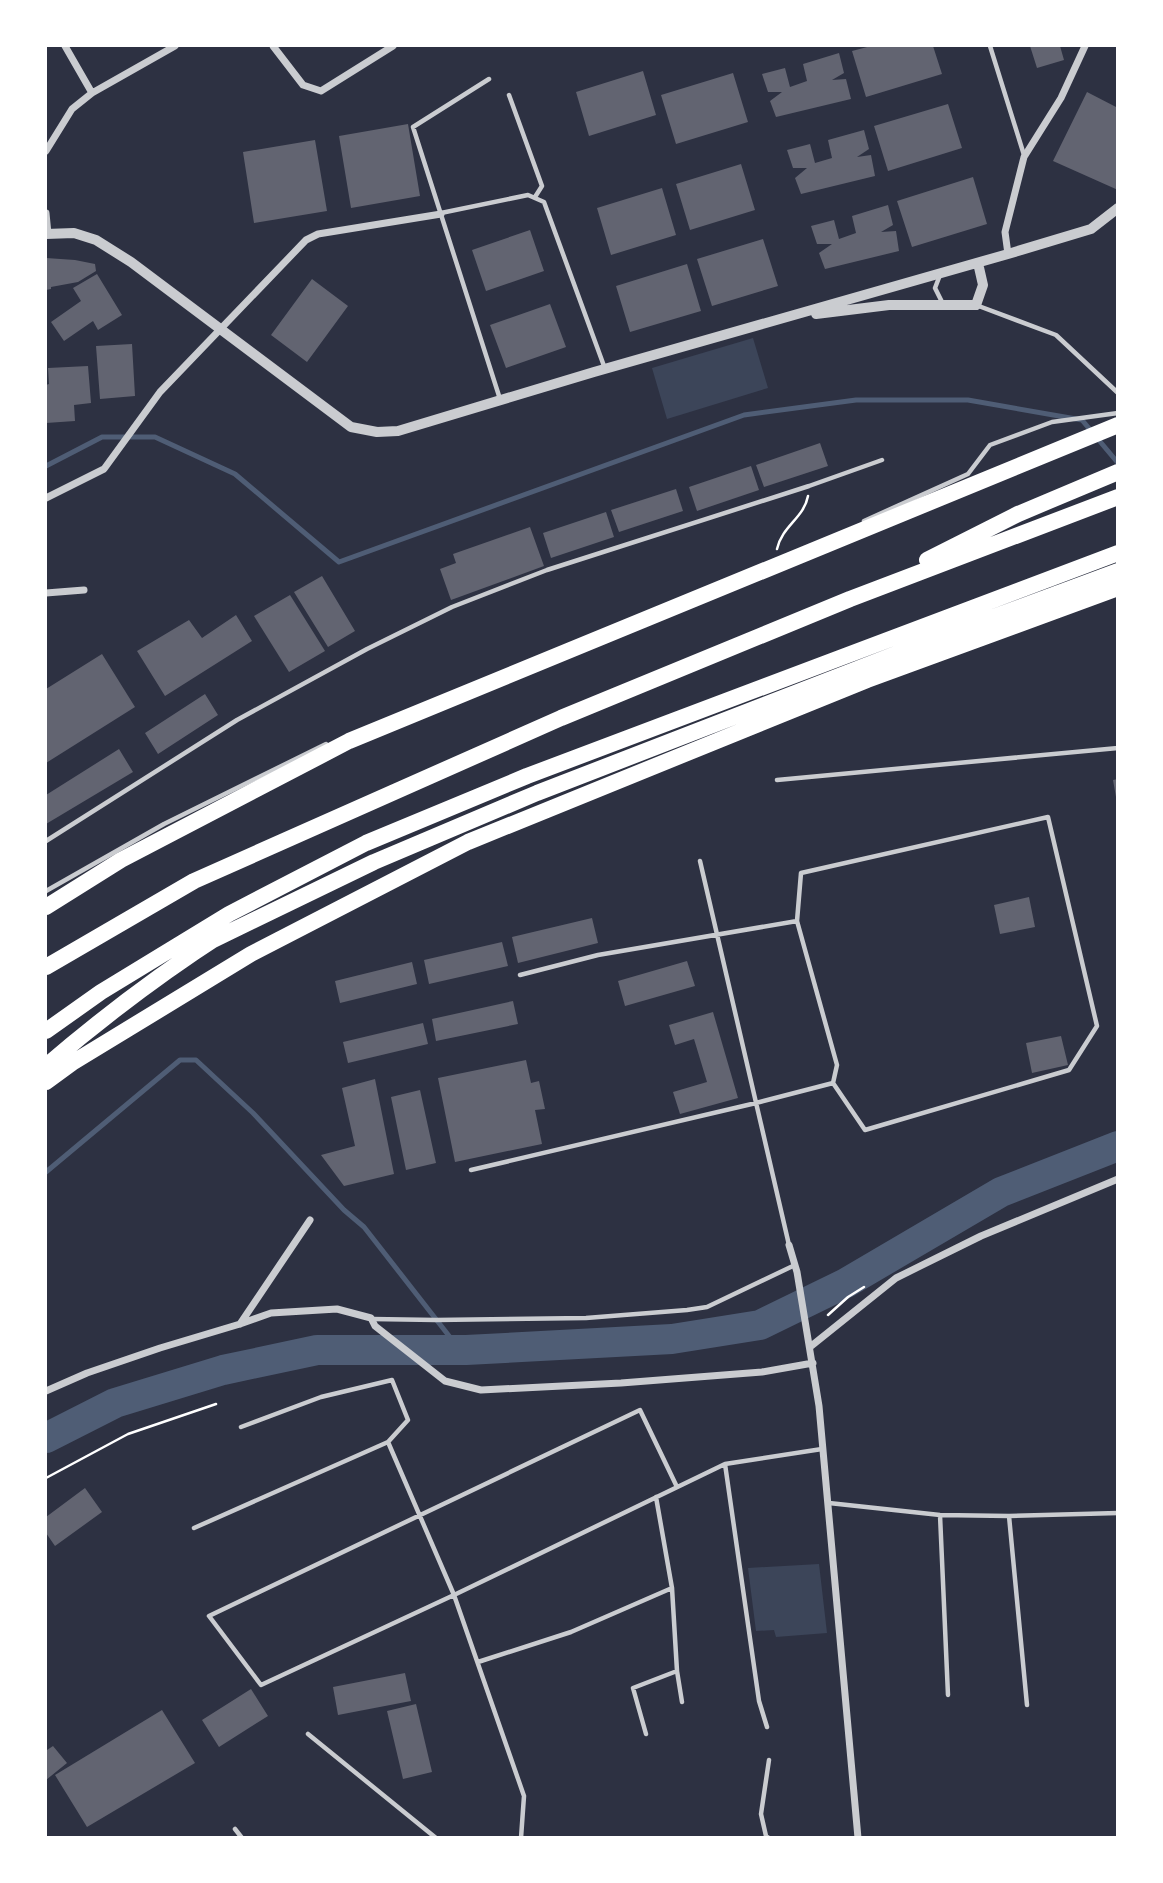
<svg xmlns="http://www.w3.org/2000/svg" width="1163" height="1883" viewBox="0 0 1163 1883" font-family="Poppins,sans-serif">
<style>
.green{fill:#3c4559}
.lines{fill:none;stroke-linecap:round;stroke-linejoin:round}
.stream{stroke:#4f5d75;stroke-width:5}
.river{stroke:#4f5d75;stroke-width:30}
.building{fill:#626471}
.path{stroke:#fff;stroke-width:2.5}
.service{stroke:#caccd0;stroke-width:4.5}
.minor{stroke:#caccd0;stroke-width:7}
.tertiary{stroke:#caccd0;stroke-width:10}
.motorway{stroke:#fff;stroke-width:16}
</style>
<rect width="100%" height="100%" fill="#2d3142"/>
<path class="green" d="M 753,338 L 768,388 L 667,419 L 652,368 Z
M 819,1564 L 827,1633 L 776,1637 L 774,1630 L 756,1631 L 748,1568 Z"/>
<g class="lines">
<path class="stream" d="M 46,466 L 102,437 L 155,437 L 235,474 L 339,562 L 744,415 L 856,400 L 968,400 L 1082,420 L 1118,463
M 46,1172 L 180,1060 L 196,1060 L 253,1113 L 344,1210 L 364,1227 L 460,1350"/>
<path class="river" d="M 46,1438 L 115,1403 L 223,1370 L 317,1350 L 466,1350 L 672,1339 L 760,1325 L 846,1283 L 1001,1192 L 1118,1146"/>
</g>
<path class="building" d="M 871,46 L 933,46 L 942,74 L 866,97 L 852,51 Z
M 1030,46 L 1060,46 L 1064,60 L 1037,68 Z
M 839,53 L 844,73 L 832,80 L 846,79 L 851,99 L 776,117 L 770,101 L 782,92 L 768,92 L 762,74 L 785,68 L 790,87 L 807,81 L 803,64 Z
M 643,71 L 656,115 L 589,136 L 576,92 Z
M 733,73 L 748,122 L 676,144 L 661,95 Z
M 1087,92 L 1118,108 L 1118,190 L 1053,161 Z
M 948,104 L 962,148 L 888,171 L 874,126 Z
M 408,124 L 420,196 L 351,208 L 339,136 Z
M 864,130 L 869,149 L 857,157 L 871,155 L 875,176 L 801,194 L 795,178 L 807,168 L 793,168 L 787,150 L 810,144 L 815,163 L 832,158 L 828,140 Z
M 315,140 L 327,211 L 254,223 L 243,152 Z
M 741,164 L 755,210 L 690,230 L 676,184 Z
M 973,177 L 987,224 L 912,247 L 897,201 Z
M 662,188 L 676,235 L 611,255 L 597,208 Z
M 888,205 L 893,225 L 881,232 L 896,231 L 899,251 L 825,269 L 819,253 L 832,244 L 817,244 L 811,226 L 834,220 L 839,239 L 856,233 L 852,216 Z
M 530,230 L 544,271 L 486,291 L 472,250 Z
M 763,239 L 778,286 L 712,306 L 697,259 Z
M 46,258 L 75,260 L 95,264 L 96,271 L 78,282 L 51,287 L 51,289 L 46,290 Z
M 687,264 L 701,311 L 630,332 L 616,286 Z
M 97,274 L 122,315 L 98,330 L 93,321 L 64,341 L 51,322 L 81,301 L 73,288 Z
M 312,279 L 348,306 L 307,362 L 271,335 Z
M 550,304 L 566,347 L 506,368 L 490,325 Z
M 132,344 L 135,396 L 100,399 L 96,346 Z
M 88,366 L 91,403 L 74,405 L 75,421 L 46,423 L 46,385 L 49,384 L 48,368 Z
M 820,443 L 828,466 L 764,487 L 756,465 Z
M 751,466 L 759,490 L 697,511 L 689,487 Z
M 676,489 L 683,511 L 619,532 L 611,510 Z
M 606,512 L 614,537 L 551,558 L 543,533 Z
M 530,527 L 544,566 L 451,600 L 440,569 L 456,563 L 453,554 Z
M 322,576 L 355,631 L 328,647 L 294,592 Z
M 290,595 L 325,651 L 289,672 L 254,616 Z
M 236,615 L 252,641 L 165,696 L 137,651 L 189,620 L 202,638 Z
M 102,654 L 135,707 L 46,763 L 46,689 Z
M 205,694 L 218,715 L 158,754 L 145,733 Z
M 119,749 L 133,772 L 46,824 L 46,795 Z
M 1118,779 L 1118,797 L 1116,797 L 1113,780 Z
M 1029,897 L 1035,927 L 1000,934 L 994,905 Z
M 592,918 L 598,943 L 518,963 L 512,937 Z
M 502,942 L 508,966 L 429,984 L 424,960 Z
M 687,961 L 695,986 L 625,1006 L 618,981 Z
M 412,962 L 417,984 L 340,1003 L 335,981 Z
M 513,1001 L 518,1024 L 436,1041 L 432,1019 Z
M 713,1012 L 738,1098 L 680,1114 L 673,1092 L 707,1082 L 694,1039 L 675,1045 L 669,1025 Z
M 423,1023 L 428,1044 L 348,1063 L 343,1042 Z
M 1061,1036 L 1068,1065 L 1032,1073 L 1026,1043 Z
M 526,1060 L 531,1083 L 539,1081 L 545,1109 L 535,1110 L 542,1144 L 455,1162 L 438,1078 Z
M 375,1079 L 394,1174 L 344,1186 L 321,1155 L 355,1146 L 342,1088 Z
M 420,1090 L 436,1163 L 406,1170 L 391,1097 Z
M 85,1488 L 102,1512 L 55,1546 L 46,1533 L 46,1517 Z
M 405,1673 L 411,1701 L 338,1715 L 333,1687 Z
M 251,1689 L 268,1716 L 219,1747 L 202,1720 Z
M 416,1704 L 432,1772 L 403,1779 L 387,1711 Z
M 162,1710 L 195,1763 L 87,1827 L 55,1775 Z
M 53,1746 L 67,1763 L 46,1780 L 46,1748 L 47,1750 Z"/>
<g class="lines">
<path class="path" d="M 777,549 C 782,526 804,518 808,496
M 828,1315 L 848,1297 L 864,1287
M 46,1478 L 128,1434 L 216,1404"/>
<path class="service" d="M 990,46 L 1024,155
M 489,79 L 413,127 L 500,399
M 509,95 L 542,186 L 535,197
M 441,213 L 528,195 L 544,202 L 604,366
M 940,275 L 935,288 L 942,302
M 976,305 L 1056,335 L 1118,393
M 864,521 L 968,474 L 990,445 L 1052,422 L 1118,413
M 777,780 L 1118,748
M 46,841 L 237,720 L 367,649 L 452,607 L 547,570 L 809,486 L 882,460
M 700,861 L 789,1245
M 46,891 L 164,824 L 326,744
M 797,921 L 801,873 L 1048,817 L 1097,1026 L 1069,1070 L 865,1130 L 833,1083
M 471,1170 L 756,1103 L 833,1083 L 837,1065 L 797,921 L 598,955 L 520,975
M 372,1319 L 436,1320 L 586,1318 L 687,1310 L 707,1307 L 795,1265
M 241,1427 L 321,1397 L 392,1380 L 408,1420 L 388,1442 L 454,1595 L 261,1685 L 209,1616 L 640,1410 L 677,1487
M 725,1464 L 759,1701 L 767,1727
M 829,1503 L 940,1515 L 1009,1516 L 1118,1513
M 940,1515 L 948,1695
M 1009,1516 L 1027,1705
M 194,1528 L 388,1442
M 478,1662 L 571,1632 L 672,1588
M 677,1671 L 682,1702
M 308,1734 L 436,1838
M 646,1734 L 633,1688 L 677,1671 L 672,1588 L 656,1497
M 769,1760 L 761,1814 L 766,1836 L 769,1838
M 235,1829 L 242,1838
M 521,1838 L 524,1796 L 454,1595 L 725,1464 L 822,1449"/>
<path class="minor" d="M 65,46 L 92,93
M 273,46 L 303,85 L 321,91 L 393,46
M 46,151 L 72,109 L 92,93 L 175,46
M 46,213 L 48,234
M 1008,254 L 1005,232 L 1024,157 L 1061,98 L 1085,46
M 46,498 L 104,469 L 160,392 L 306,240 L 318,234 L 441,214
M 46,593 L 84,590
M 789,1245 L 797,1272 L 819,1406 L 858,1838
M 240,1324 L 310,1220
M 810,1347 L 896,1278 L 981,1236 L 1118,1179
M 46,1391 L 87,1373 L 160,1348 L 240,1324 L 271,1313 L 337,1309 L 371,1318 L 375,1326 L 445,1381 L 481,1390 L 621,1383 L 762,1372 L 813,1363"/>
<path class="tertiary" d="M 46,234 L 74,233 L 96,240 L 131,262 L 351,427 L 377,432 L 398,431 L 594,372 L 1008,254 L 1091,229 L 1118,208
M 816,314 L 889,305 L 976,305 L 983,285 L 978,263"/>
<path class="motorway" d="M 927,560 L 1018,514 L 1118,472
M 46,907 L 121,860 L 349,741 L 1118,425
M 213,940 L 374,862 L 537,793 L 945,635 L 1118,571
M 46,967 L 194,881 L 561,718 L 850,599 L 1118,497
M 46,1031 L 101,992 L 229,914 L 366,843 L 527,776 L 1118,553
M 46,1066 C 102,1018 160,974 222,934
M 46,1082 L 72,1063 L 251,954 L 468,842 L 867,680 L 1118,588"/>
</g>
<rect width="1163" height="1883" fill="none" stroke="#ffffff" stroke-width="94"/>
</svg>
